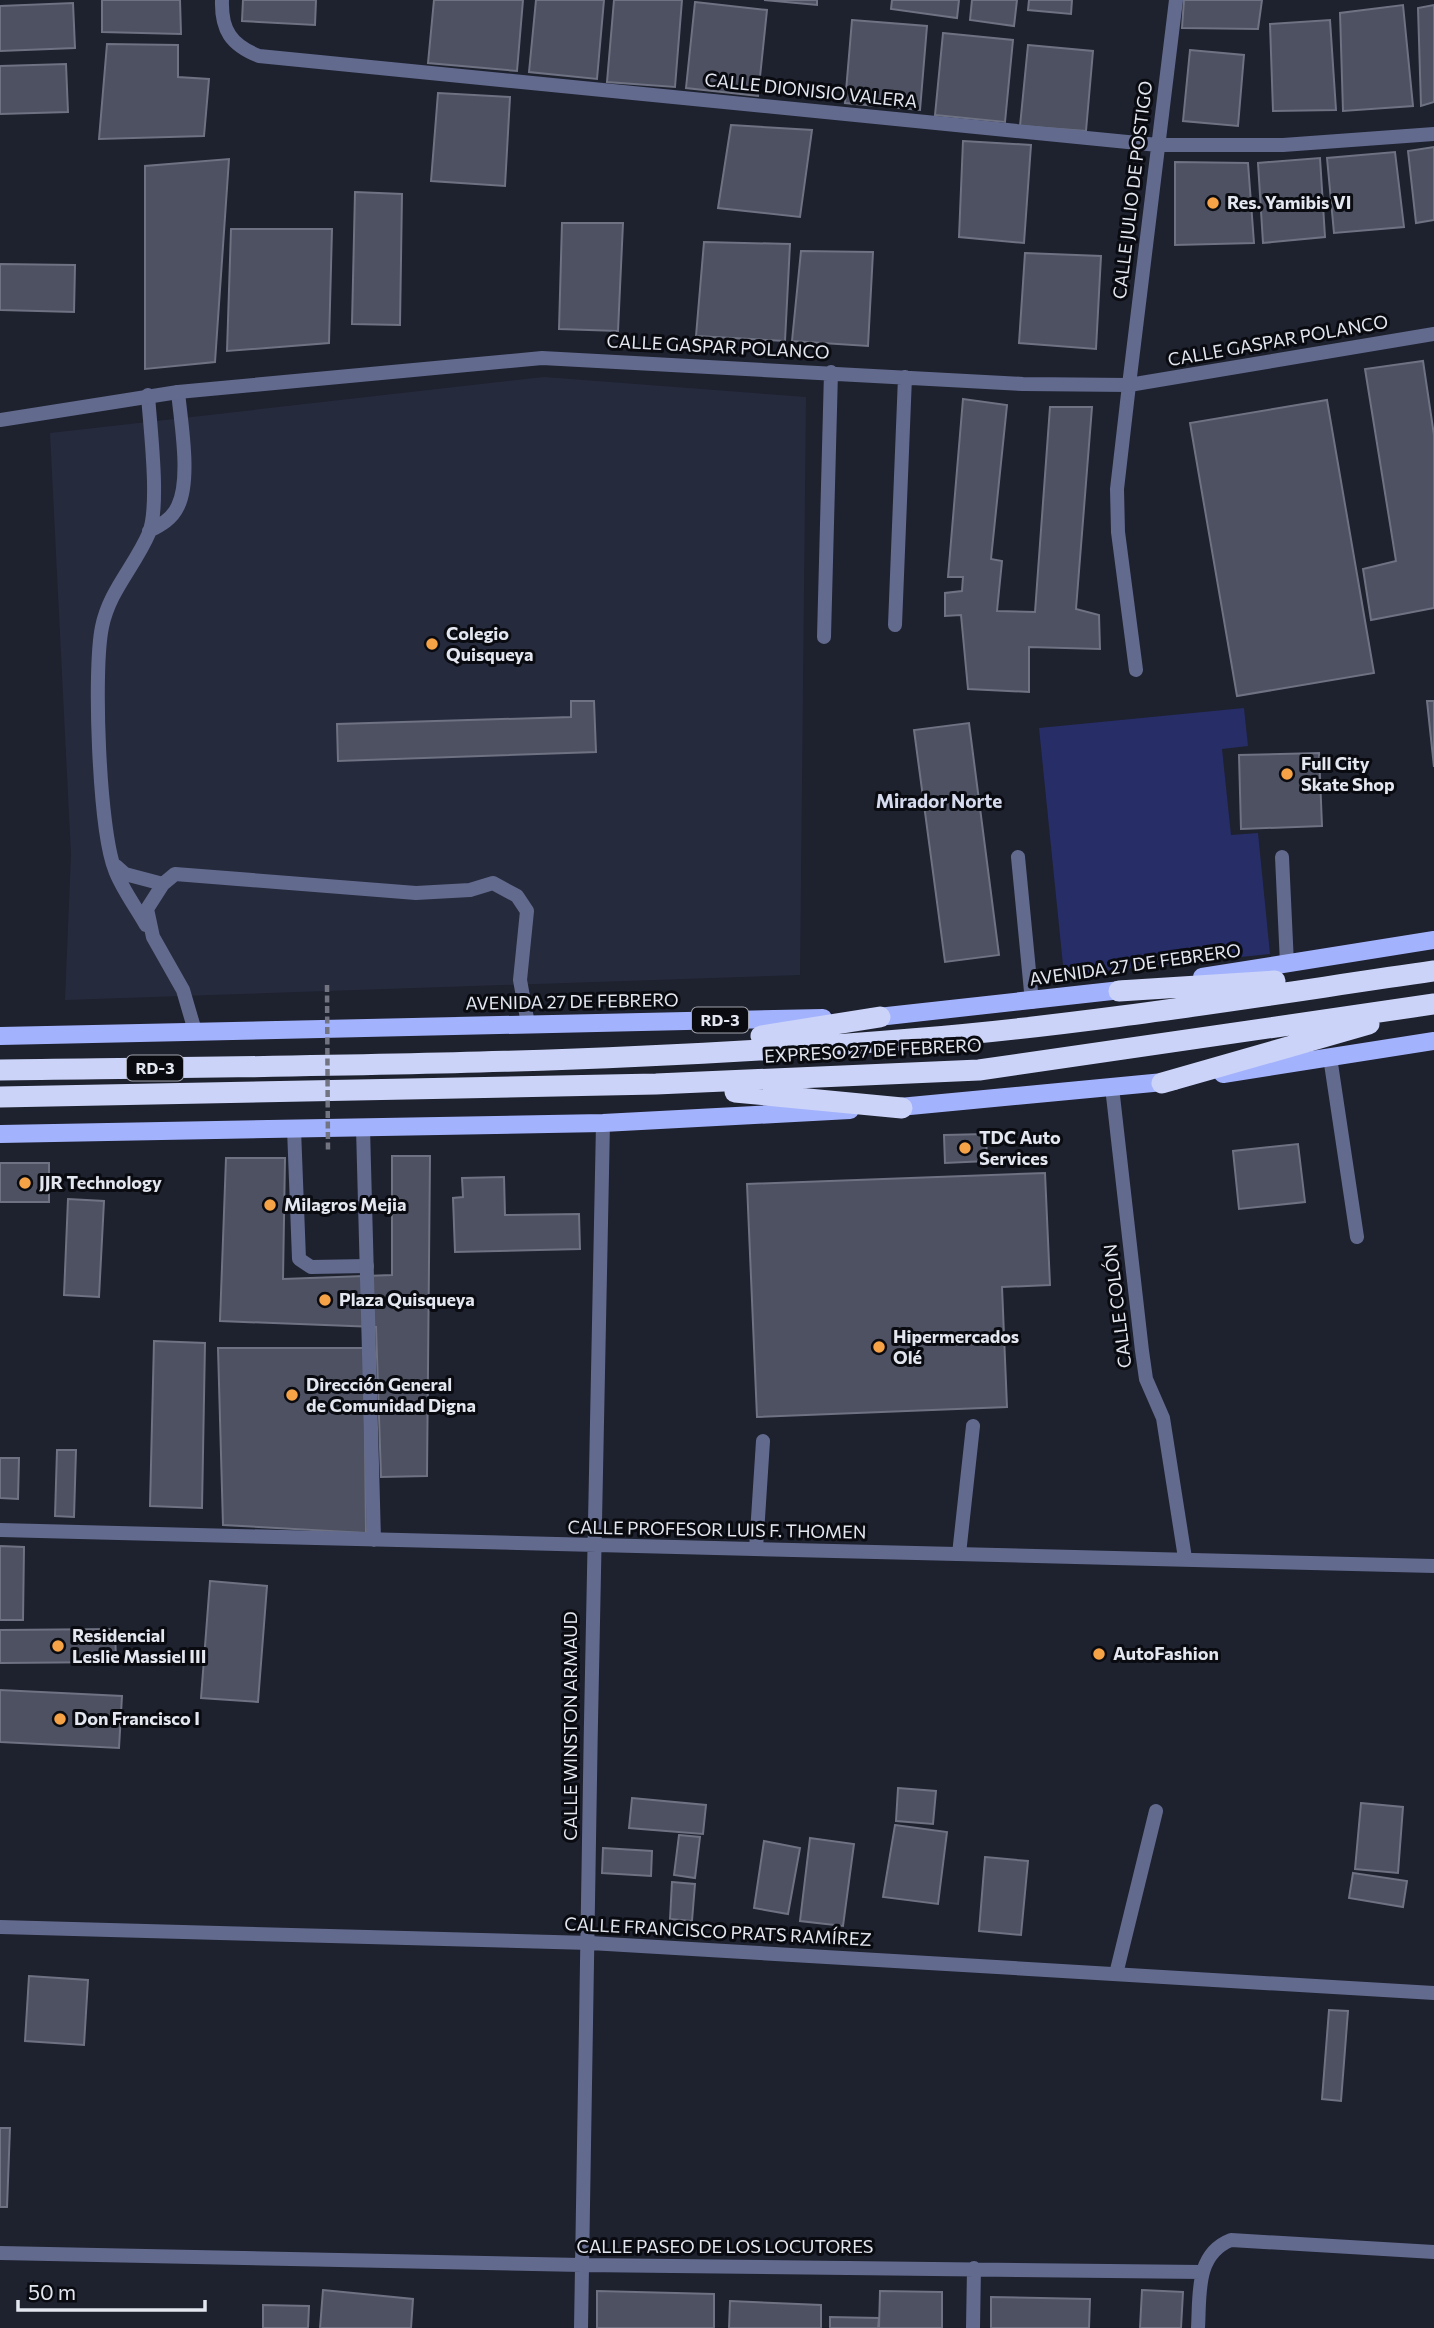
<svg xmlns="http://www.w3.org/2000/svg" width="1434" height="2328" viewBox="0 0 1434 2328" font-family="Commissioner,sans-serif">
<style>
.built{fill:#262a3d}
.green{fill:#272d67}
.building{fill:#4d5161;stroke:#6e7282;stroke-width:2}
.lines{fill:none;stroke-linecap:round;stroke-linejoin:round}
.service{stroke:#626a8e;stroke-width:14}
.minor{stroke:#626a8e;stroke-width:14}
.primary{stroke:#a3b2fd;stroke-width:18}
.motorway{stroke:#cbd3f8;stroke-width:21}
.path-bridge{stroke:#727581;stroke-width:4.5;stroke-dasharray:7 3.5;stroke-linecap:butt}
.poi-dot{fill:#f6a247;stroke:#090b11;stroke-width:2.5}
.labels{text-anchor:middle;stroke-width:6;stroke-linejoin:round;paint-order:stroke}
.shield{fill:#090b11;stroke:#a2a5ad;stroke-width:2}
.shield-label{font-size:16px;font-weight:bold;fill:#e4e7f0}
.street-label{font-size:18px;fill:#e4e7f0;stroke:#090b11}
.poi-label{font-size:18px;font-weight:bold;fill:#e4e7f0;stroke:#090b11;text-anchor:start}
.neighbourhood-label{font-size:19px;font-weight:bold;fill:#d5daed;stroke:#090b11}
</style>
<rect width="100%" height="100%" fill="#1e212e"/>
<path class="built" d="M 544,377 L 806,397 L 800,975 L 65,1000 L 71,855 L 50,433 Z"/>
<path class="green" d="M 1244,708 L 1248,746 L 1222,749 L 1231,835 L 1258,833 L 1270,954 L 1064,975 L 1039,728 Z"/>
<path class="building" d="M 102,0 L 180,0 L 181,34 L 102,32 Z
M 243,0 L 316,0 L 315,25 L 242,21 Z
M 434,0 L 523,0 L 517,71 L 428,63 Z
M 536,0 L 604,0 L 597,79 L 529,72 Z
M 614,0 L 682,0 L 675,87 L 607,82 Z
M 764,0 L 817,0 L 817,5 Z
M 892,0 L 959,0 L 957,18 L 891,9 Z
M 972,0 L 1017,0 L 1014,26 L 970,20 Z
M 1029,0 L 1072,0 L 1071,14 L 1028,10 Z
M 1184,0 L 1262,0 L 1258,29 L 1182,28 Z
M 695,2 L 767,10 L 758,96 L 686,88 Z
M 73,3 L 75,48 L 0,51 L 0,6 Z
M 1403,5 L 1413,106 L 1343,111 L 1340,13 Z
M 1434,5 L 1434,102 L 1421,106 L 1418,8 Z
M 852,20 L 927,26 L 920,110 L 845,103 Z
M 1330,20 L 1336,110 L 1273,111 L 1270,24 Z
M 943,33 L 1013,40 L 1005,122 L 935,115 Z
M 107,44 L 178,45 L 178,77 L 209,79 L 204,136 L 99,139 Z
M 1028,45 L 1093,51 L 1086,131 L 1020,126 Z
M 1190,50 L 1244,55 L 1238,126 L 1183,121 Z
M 66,64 L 68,112 L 0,114 L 0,66 Z
M 438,93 L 510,97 L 505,186 L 431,181 Z
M 731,125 L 812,130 L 800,217 L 718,208 Z
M 963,141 L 1031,145 L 1024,243 L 959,237 Z
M 1434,147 L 1434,220 L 1416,223 L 1408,151 Z
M 1395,152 L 1404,227 L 1334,233 L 1327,158 Z
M 1320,158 L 1325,237 L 1263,243 L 1258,163 Z
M 229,159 L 215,362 L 145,369 L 145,166 Z
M 1175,162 L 1248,163 L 1254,243 L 1175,245 Z
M 355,192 L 402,194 L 400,325 L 352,324 Z
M 562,223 L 623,223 L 618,331 L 559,329 Z
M 231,229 L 332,229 L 329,343 L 227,351 Z
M 704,242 L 790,244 L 785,341 L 696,336 Z
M 801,251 L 873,252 L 868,346 L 792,341 Z
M 1025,253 L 1101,256 L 1096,349 L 1019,343 Z
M 0,264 L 75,265 L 74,312 L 0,310 Z
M 1423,361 L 1434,435 L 1434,608 L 1371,620 L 1363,569 L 1396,561 L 1365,369 Z
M 963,399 L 1007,405 L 991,559 L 1002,561 L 997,611 L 1035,612 L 1050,407 L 1092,407 L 1076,609 L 1099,615 L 1100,649 L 1029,647 L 1029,692 L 968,689 L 961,615 L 945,616 L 945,593 L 962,591 L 963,577 L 948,577 Z
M 1327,400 L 1374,673 L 1237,696 L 1190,423 Z
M 571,701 L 594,701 L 596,752 L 338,761 L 337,724 L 571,717 Z
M 1427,701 L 1434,701 L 1434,767 Z
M 969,723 L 999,955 L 945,962 L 914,730 Z
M 1319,753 L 1322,826 L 1241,829 L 1239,755 Z
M 986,1134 L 987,1161 L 945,1163 L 944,1135 Z
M 1298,1144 L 1305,1202 L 1239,1209 L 1233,1151 Z
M 392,1156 L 430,1156 L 427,1476 L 381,1477 L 376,1327 L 220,1321 L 226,1158 L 285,1158 L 283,1279 L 392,1275 Z
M 0,1163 L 49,1163 L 49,1202 L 0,1202 Z
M 1045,1173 L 1050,1285 L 1002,1287 L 1007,1407 L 757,1417 L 747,1184 Z
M 504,1177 L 505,1215 L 579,1214 L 580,1249 L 455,1252 L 453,1198 L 463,1197 L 462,1178 Z
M 68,1199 L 104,1201 L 99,1297 L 64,1295 Z
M 154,1341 L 205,1343 L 202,1508 L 150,1506 Z
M 218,1348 L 364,1348 L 366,1533 L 223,1525 Z
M 57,1450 L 76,1450 L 74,1517 L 55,1516 Z
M 0,1458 L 19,1458 L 18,1499 L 0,1498 Z
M 0,1546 L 24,1547 L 23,1620 L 0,1620 Z
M 210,1581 L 267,1586 L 258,1702 L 201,1698 Z
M 115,1629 L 116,1662 L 0,1663 L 0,1630 Z
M 0,1690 L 122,1696 L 119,1748 L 0,1742 Z
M 898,1788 L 936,1791 L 933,1824 L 896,1821 Z
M 632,1798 L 706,1805 L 703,1834 L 629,1828 Z
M 1361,1803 L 1403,1807 L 1398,1873 L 1355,1869 Z
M 895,1825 L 947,1832 L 938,1904 L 883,1897 Z
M 679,1835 L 700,1837 L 695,1878 L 674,1875 Z
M 810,1838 L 854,1844 L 843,1926 L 800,1921 Z
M 764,1841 L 800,1848 L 788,1914 L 754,1908 Z
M 603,1848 L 652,1851 L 651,1876 L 602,1873 Z
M 985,1857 L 1028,1861 L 1021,1935 L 979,1931 Z
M 1353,1873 L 1407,1881 L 1403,1907 L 1349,1898 Z
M 672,1882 L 695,1884 L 692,1921 L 670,1919 Z
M 29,1976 L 88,1980 L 84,2045 L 25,2041 Z
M 1329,2010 L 1348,2011 L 1341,2101 L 1322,2099 Z
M 0,2128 L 10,2128 L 7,2207 L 0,2207 Z
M 323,2290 L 413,2299 L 411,2328 L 320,2328 Z
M 1142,2290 L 1183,2292 L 1181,2328 L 1140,2328 Z
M 597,2291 L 714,2294 L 714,2328 L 597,2328 Z
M 880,2291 L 942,2292 L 942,2328 L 879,2328 Z
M 991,2297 L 1090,2299 L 1089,2328 L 991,2328 Z
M 730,2301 L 821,2305 L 821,2328 L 729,2328 Z
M 263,2305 L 309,2306 L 308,2328 L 263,2328 Z
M 830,2317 L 879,2318 L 878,2328 L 830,2328 Z"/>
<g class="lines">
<path class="service" d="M 1129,385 L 1117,489 L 1118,532 L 1136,670
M 149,531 C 161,525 172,519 178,506 C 191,479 181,423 178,392
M 1018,857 L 1032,1002
M 1282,857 L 1287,964
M 116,866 L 125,874 L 163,884
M 146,925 C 136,907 122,889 115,870 C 99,830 93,670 102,627 C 109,591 135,566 149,533 C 160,505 150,427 148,395
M 195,1031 L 183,990 L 153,937 L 147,909 L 163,884 L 175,874 L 416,893 L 470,890 L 493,883 L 517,896 L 527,911 L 520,980 L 528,1024
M 294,1129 L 299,1259 L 311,1267 L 367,1266
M 756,1549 L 763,1441
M 959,1554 L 973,1426
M 1116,1974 L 1156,1811"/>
<path class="minor" d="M 222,0 C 221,30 231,45 259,56 L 1158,145 L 1283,145 L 1434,134
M 1129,385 L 1176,0
M 0,420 L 178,392 L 542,358 L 1023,384 L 1129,385 L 1434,334
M 895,625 L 905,377
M 824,637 L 831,372
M 1330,1057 L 1357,1237
M 1112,1087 L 1142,1351 L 1146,1379 L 1163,1418 L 1185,1558
M 363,1128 L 374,1540
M 0,1530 L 1434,1566
M 0,1927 L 590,1943 L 1434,1993
M 0,2253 L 582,2265 L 1202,2272
M 581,2328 C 589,1926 592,1525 603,1123
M 973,2328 L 974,2268
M 1198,2328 C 1200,2295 1195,2254 1231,2240 L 1434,2252"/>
<path class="primary" d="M 1202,977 L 1434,940
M 869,1018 L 1130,989
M 0,1036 L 823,1018
M 1223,1074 L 1434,1041
M 889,1108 L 1174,1081
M 0,1134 L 603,1123 L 850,1110"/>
<path class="motorway" d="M 1119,991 L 1275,981
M 761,1036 L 880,1017
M 0,1070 C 303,1066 608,1065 911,1039 C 1086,1025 1260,996 1434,971
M 1162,1083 L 1369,1024
M 735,1092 L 902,1108
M 0,1097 L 656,1084 L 979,1070 L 1434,1004"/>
<path class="path-bridge" d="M 327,985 L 328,1153"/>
</g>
<g class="poi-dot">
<circle cx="1213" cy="203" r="7"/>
<circle cx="432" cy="644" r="7"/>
<circle cx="1287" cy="774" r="7"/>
<circle cx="965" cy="1148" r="7"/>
<circle cx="25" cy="1183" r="7"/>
<circle cx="270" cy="1205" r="7"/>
<circle cx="325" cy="1300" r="7"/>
<circle cx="879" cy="1347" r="7"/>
<circle cx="292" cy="1395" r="7"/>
<circle cx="58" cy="1646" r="7"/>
<circle cx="1099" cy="1654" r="7"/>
<circle cx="60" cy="1719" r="7"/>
</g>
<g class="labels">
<g class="shield">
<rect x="692" y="1007.5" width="56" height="25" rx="5"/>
<rect x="127" y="1055.5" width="56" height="25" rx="5"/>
</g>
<g class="shield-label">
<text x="720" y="1026">RD-3</text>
<text x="155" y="1074">RD-3</text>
</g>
<g class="street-label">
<text transform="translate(811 91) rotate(6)" y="6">CALLE DIONISIO VALERA</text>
<text transform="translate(1133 190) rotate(-83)" y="6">CALLE JULIO DE POSTIGO</text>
<text transform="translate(1278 341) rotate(-10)" y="6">CALLE GASPAR POLANCO</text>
<text transform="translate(718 347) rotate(3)" y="6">CALLE GASPAR POLANCO</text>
<text transform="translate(1135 965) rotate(-8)" y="6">AVENIDA 27 DE FEBRERO</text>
<text transform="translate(572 1002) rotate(-1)" y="6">AVENIDA 27 DE FEBRERO</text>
<text transform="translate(873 1051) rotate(-3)" y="6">EXPRESO 27 DE FEBRERO</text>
<text transform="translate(1118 1306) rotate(-97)" y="6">CALLE COLÓN</text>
<text transform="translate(717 1530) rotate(1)" y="6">CALLE PROFESOR LUIS F. THOMEN</text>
<text transform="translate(571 1726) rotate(-90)" y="6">CALLE WINSTON ARMAUD</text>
<text transform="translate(718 1932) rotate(3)" y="6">CALLE FRANCISCO PRATS RAMÍREZ</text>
<text x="725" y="2253">CALLE PASEO DE LOS LOCUTORES</text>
</g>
<g class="poi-label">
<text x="1227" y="209">Res. Yamibis VI</text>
<text x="446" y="640">Colegio<tspan x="446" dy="21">Quisqueya</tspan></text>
<text x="1301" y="770">Full City<tspan x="1301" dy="21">Skate Shop</tspan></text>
<text x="979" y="1144">TDC Auto<tspan x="979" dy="21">Services</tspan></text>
<text x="39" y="1189">JJR Technology</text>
<text x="284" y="1211">Milagros Mejia</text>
<text x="339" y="1306">Plaza Quisqueya</text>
<text x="893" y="1343">Hipermercados<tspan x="893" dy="21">Olé</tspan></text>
<text x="306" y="1391">Dirección General<tspan x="306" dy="21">de Comunidad Digna</tspan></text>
<text x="72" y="1642">Residencial<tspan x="72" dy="21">Leslie Massiel III</tspan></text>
<text x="1113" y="1660">AutoFashion</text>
<text x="74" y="1725">Don Francisco I</text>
</g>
<g class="neighbourhood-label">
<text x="939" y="808">Mirador Norte</text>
</g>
</g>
<path d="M18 2300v10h187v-10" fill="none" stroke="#e4e7f0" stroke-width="3.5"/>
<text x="28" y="2300" font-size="21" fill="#e4e7f0" stroke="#090b11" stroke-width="5" paint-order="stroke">50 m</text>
</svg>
